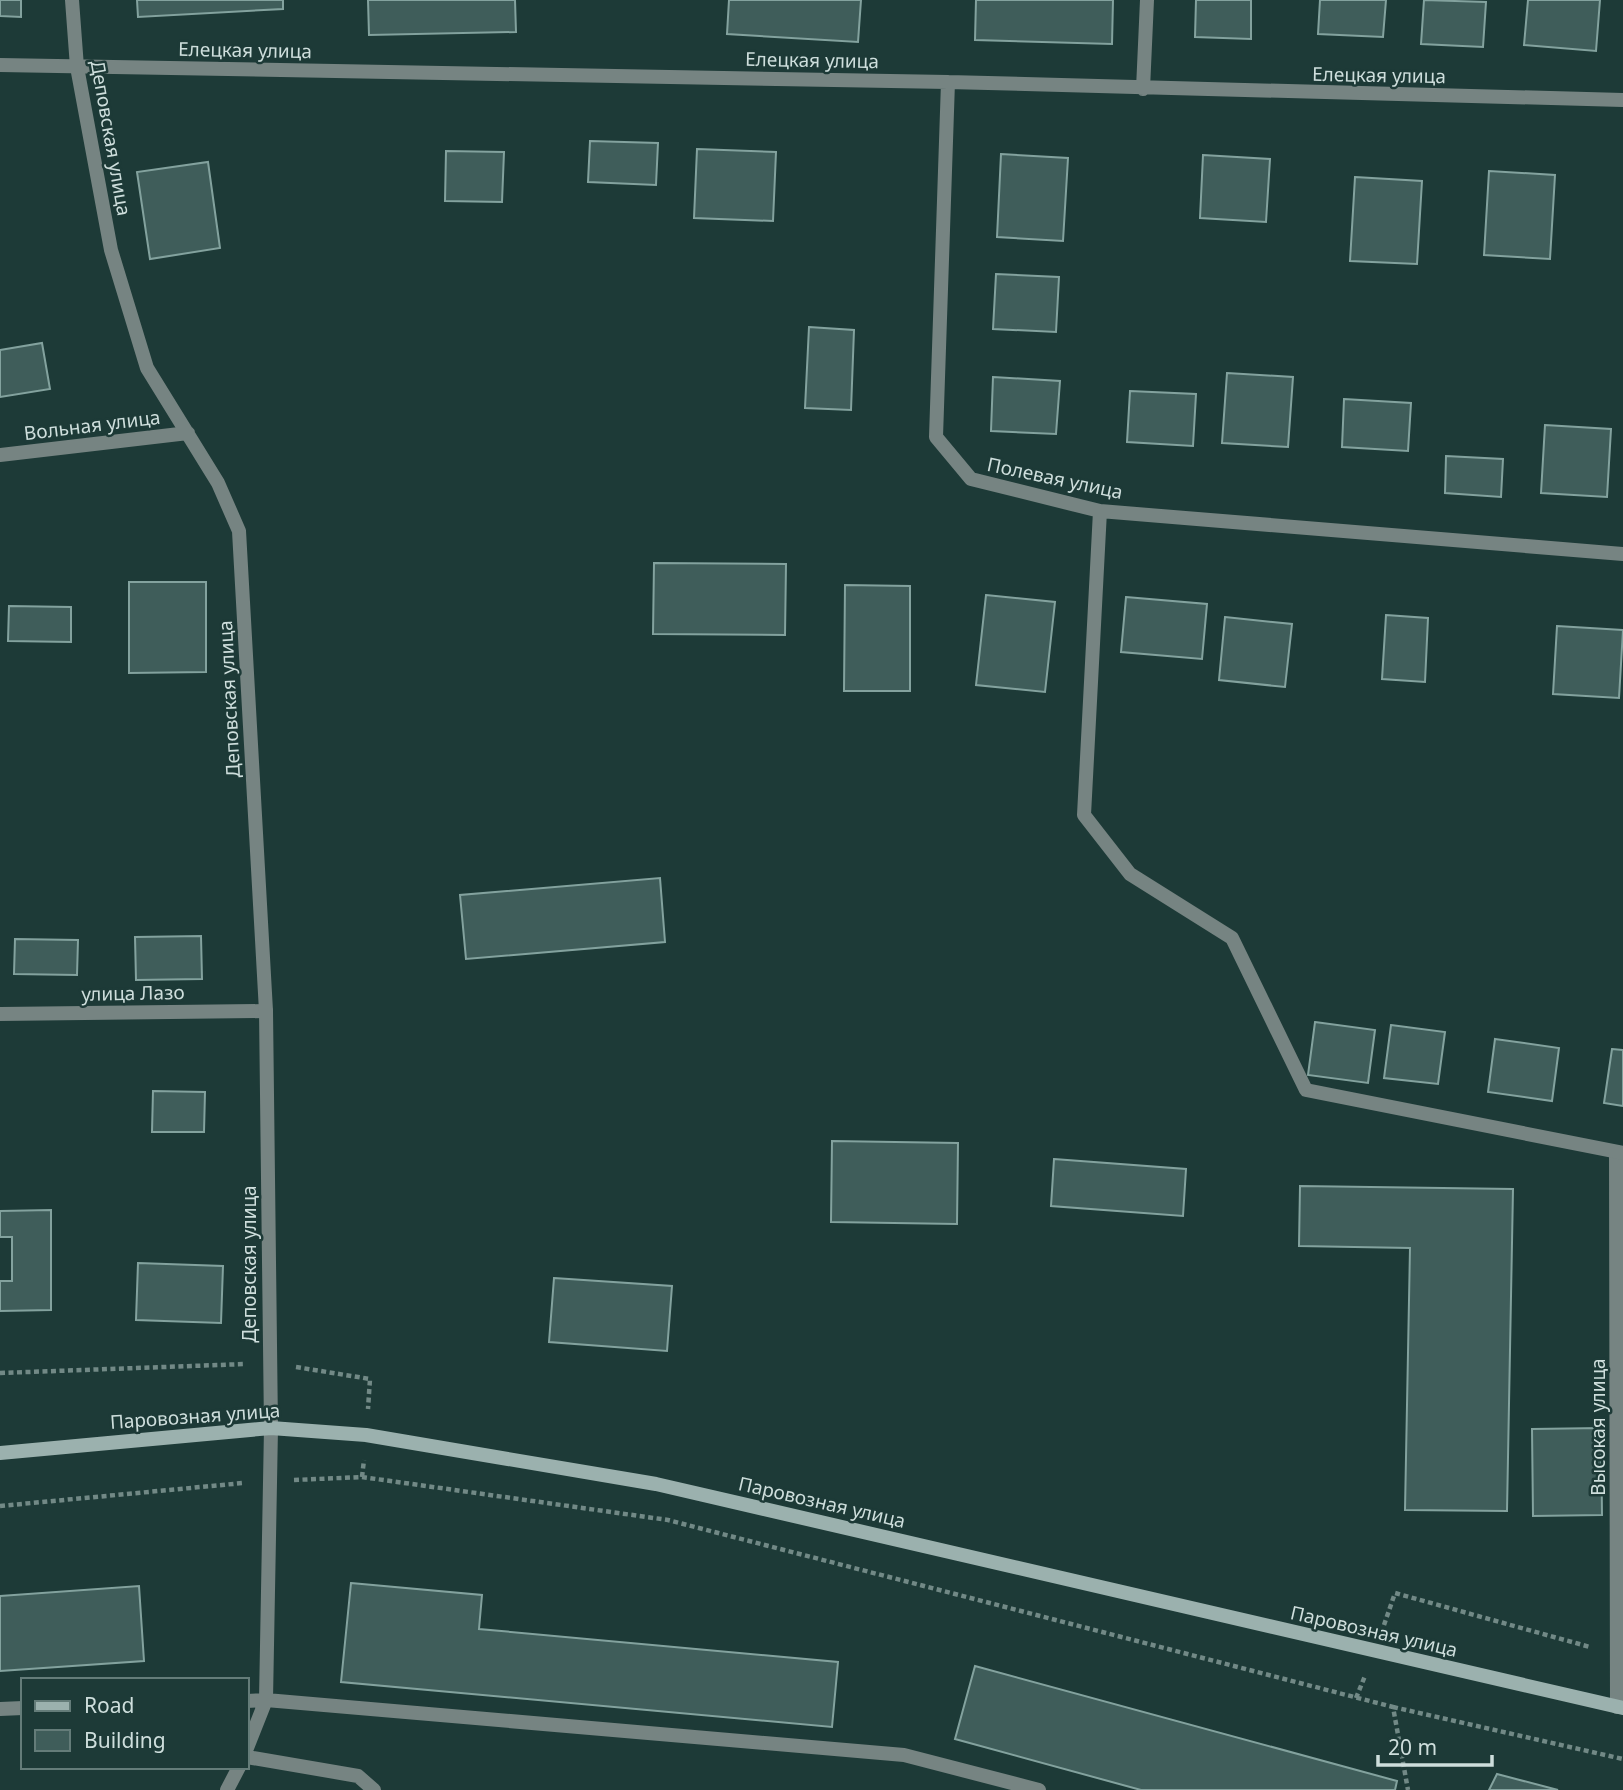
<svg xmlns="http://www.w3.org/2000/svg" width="1623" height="1790" viewBox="0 0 1623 1790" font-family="'Noto Sans',sans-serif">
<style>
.building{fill:#3f5d5a;stroke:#83a29e;stroke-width:2}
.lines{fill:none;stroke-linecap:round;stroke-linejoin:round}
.path{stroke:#728986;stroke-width:4.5;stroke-dasharray:5 3.5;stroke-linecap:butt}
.service{stroke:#768482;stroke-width:14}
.minor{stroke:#768482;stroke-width:14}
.secondary{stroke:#9bb1ae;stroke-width:14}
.labels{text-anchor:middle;stroke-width:5;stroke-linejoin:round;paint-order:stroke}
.street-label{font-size:19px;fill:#cededc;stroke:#1d3a37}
</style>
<rect width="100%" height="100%" fill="#1d3a37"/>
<path class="building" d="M 0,0 L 21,0 L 21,17 L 0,16 Z
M 137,0 L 283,0 L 283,9 L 138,17 Z
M 368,0 L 515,0 L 516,32 L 369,35 Z
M 729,0 L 861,0 L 858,42 L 727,34 Z
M 976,0 L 1113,0 L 1112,44 L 975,40 Z
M 1196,0 L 1251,0 L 1251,39 L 1195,37 Z
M 1320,0 L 1386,0 L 1383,37 L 1318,34 Z
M 1424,0 L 1486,2 L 1483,47 L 1421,44 Z
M 1528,0 L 1600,0 L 1596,51 L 1524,45 Z
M 590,141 L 658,143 L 656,185 L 588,182 Z
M 697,149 L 776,152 L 773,221 L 694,218 Z
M 446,151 L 504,152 L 502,202 L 445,201 Z
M 1001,154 L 1068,158 L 1063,241 L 997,237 Z
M 1203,155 L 1270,159 L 1266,222 L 1200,218 Z
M 208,162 L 220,248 L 150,259 L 137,172 Z
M 1489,171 L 1555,175 L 1550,259 L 1484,255 Z
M 1355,177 L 1422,181 L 1417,264 L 1350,261 Z
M 996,274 L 1059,277 L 1056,332 L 993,329 Z
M 809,327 L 854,330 L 851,410 L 805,408 Z
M 42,343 L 50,389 L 0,397 L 0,350 Z
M 1227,373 L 1293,377 L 1288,447 L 1222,443 Z
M 993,377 L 1060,381 L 1056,434 L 991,431 Z
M 1130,391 L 1196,394 L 1193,446 L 1127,442 Z
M 1344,399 L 1411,403 L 1408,451 L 1342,447 Z
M 1545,425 L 1611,429 L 1607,497 L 1541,493 Z
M 1446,456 L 1503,459 L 1501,497 L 1445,493 Z
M 654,563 L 786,564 L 785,635 L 653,634 Z
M 129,582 L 206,582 L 206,672 L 129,673 Z
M 845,585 L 910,586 L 910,691 L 844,691 Z
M 986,595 L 1055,602 L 1045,692 L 976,685 Z
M 1126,597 L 1207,604 L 1202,659 L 1121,652 Z
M 9,606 L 71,607 L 71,642 L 8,641 Z
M 1386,615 L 1428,618 L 1425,682 L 1382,679 Z
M 1225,617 L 1292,624 L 1285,687 L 1219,680 Z
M 1557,626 L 1623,630 L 1619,698 L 1553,694 Z
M 660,878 L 665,942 L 466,959 L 460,895 Z
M 201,936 L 202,979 L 136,980 L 135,937 Z
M 15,939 L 78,940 L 77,975 L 14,974 Z
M 1315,1022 L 1375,1030 L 1368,1083 L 1308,1075 Z
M 1391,1025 L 1445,1032 L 1438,1084 L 1384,1078 Z
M 1495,1039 L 1559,1048 L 1552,1101 L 1488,1092 Z
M 1612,1049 L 1623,1050 L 1623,1106 L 1604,1103 Z
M 153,1091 L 205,1092 L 204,1132 L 152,1132 Z
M 832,1141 L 958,1143 L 957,1224 L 831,1222 Z
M 1054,1159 L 1186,1169 L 1183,1216 L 1051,1206 Z
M 1300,1186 L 1513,1189 L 1507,1511 L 1405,1510 L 1410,1248 L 1299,1246 Z
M 51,1210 L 51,1310 L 0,1311 L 0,1281 L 12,1281 L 12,1237 L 0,1237 L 0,1211 Z
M 138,1263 L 223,1266 L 221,1323 L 136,1320 Z
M 554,1278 L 672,1286 L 667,1351 L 549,1342 Z
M 1601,1428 L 1602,1515 L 1533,1516 L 1532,1429 Z
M 351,1583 L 482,1595 L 479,1629 L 838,1662 L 832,1727 L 341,1682 Z
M 139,1586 L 144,1661 L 0,1671 L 0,1596 Z
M 975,1666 L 1397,1781 L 1395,1790 L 1141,1790 L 955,1739 Z
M 1497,1774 L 1558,1790 L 1489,1790 Z"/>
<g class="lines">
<path class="path" d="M 296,1367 L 370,1379 L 368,1409
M 0,1373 L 245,1364
M 362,1477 L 364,1460
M 294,1480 L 362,1477 L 668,1520 L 1393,1707 L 1408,1790
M 0,1506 L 243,1483
M 1384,1625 L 1395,1593 L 1590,1647
M 1356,1698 L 1365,1676
M 1393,1707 L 1623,1759"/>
<path class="service" d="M 0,1014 L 266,1011
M 1616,1153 L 1617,1707
M 271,1428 L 266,1700 L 904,1755 L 1039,1790
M 247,1701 L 266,1700 L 247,1748
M 0,1709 L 23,1708
M 247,1757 L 358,1776 L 374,1790
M 227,1790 L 239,1767"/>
<path class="minor" d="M 72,0 L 77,67 L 111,250 L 147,368 L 218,483 L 239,531 L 266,1011 L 271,1428
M 0,65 L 948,82 L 1623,100
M 948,82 L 936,437 L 971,479 L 1100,511 L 1623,554
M 1143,89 L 1147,0
M 0,455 L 188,433
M 1100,511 L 1084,815 L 1130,874 L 1232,938 L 1306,1090 L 1623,1153"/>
<path class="secondary" d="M 0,1453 L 271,1428 L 366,1435 L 656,1484 L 1623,1708"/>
</g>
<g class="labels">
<g class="street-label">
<text transform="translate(245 50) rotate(1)" y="7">Елецкая улица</text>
<text transform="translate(812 60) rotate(1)" y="7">Елецкая улица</text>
<text transform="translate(1379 75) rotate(1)" y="7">Елецкая улица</text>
<text transform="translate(111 138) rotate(80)" y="7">Деповская улица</text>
<text transform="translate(92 425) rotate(-7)" y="7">Вольная улица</text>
<text transform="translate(1055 478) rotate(12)" y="7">Полевая улица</text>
<text transform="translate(229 699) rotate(-93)" y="7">Деповская улица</text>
<text transform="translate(133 993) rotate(-1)" y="7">улица Лазо</text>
<text transform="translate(249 1264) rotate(-90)" y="7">Деповская улица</text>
<text transform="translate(195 1416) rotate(-4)" y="7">Паровозная улица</text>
<text transform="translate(1598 1427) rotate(-90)" y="7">Высокая улица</text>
<text transform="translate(822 1502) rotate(13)" y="7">Паровозная улица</text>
<text transform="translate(1374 1631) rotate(13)" y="7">Паровозная улица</text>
</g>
</g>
<rect x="21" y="1678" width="228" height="91" fill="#1d3a37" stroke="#647c79" stroke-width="2"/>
<rect x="35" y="1701" width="35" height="10" fill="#9bb1ae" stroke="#647c79" stroke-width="2"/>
<text x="84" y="1713" font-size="21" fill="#cededc">Road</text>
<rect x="35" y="1730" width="35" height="21" fill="#3f5d5a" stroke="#647c79" stroke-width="2"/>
<text x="84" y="1748" font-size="21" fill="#cededc">Building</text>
<path d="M1378 1755v10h114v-10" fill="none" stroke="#cededc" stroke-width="3.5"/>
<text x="1388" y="1755" font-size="21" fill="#cededc" stroke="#1d3a37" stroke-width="5" paint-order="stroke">20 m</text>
</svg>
